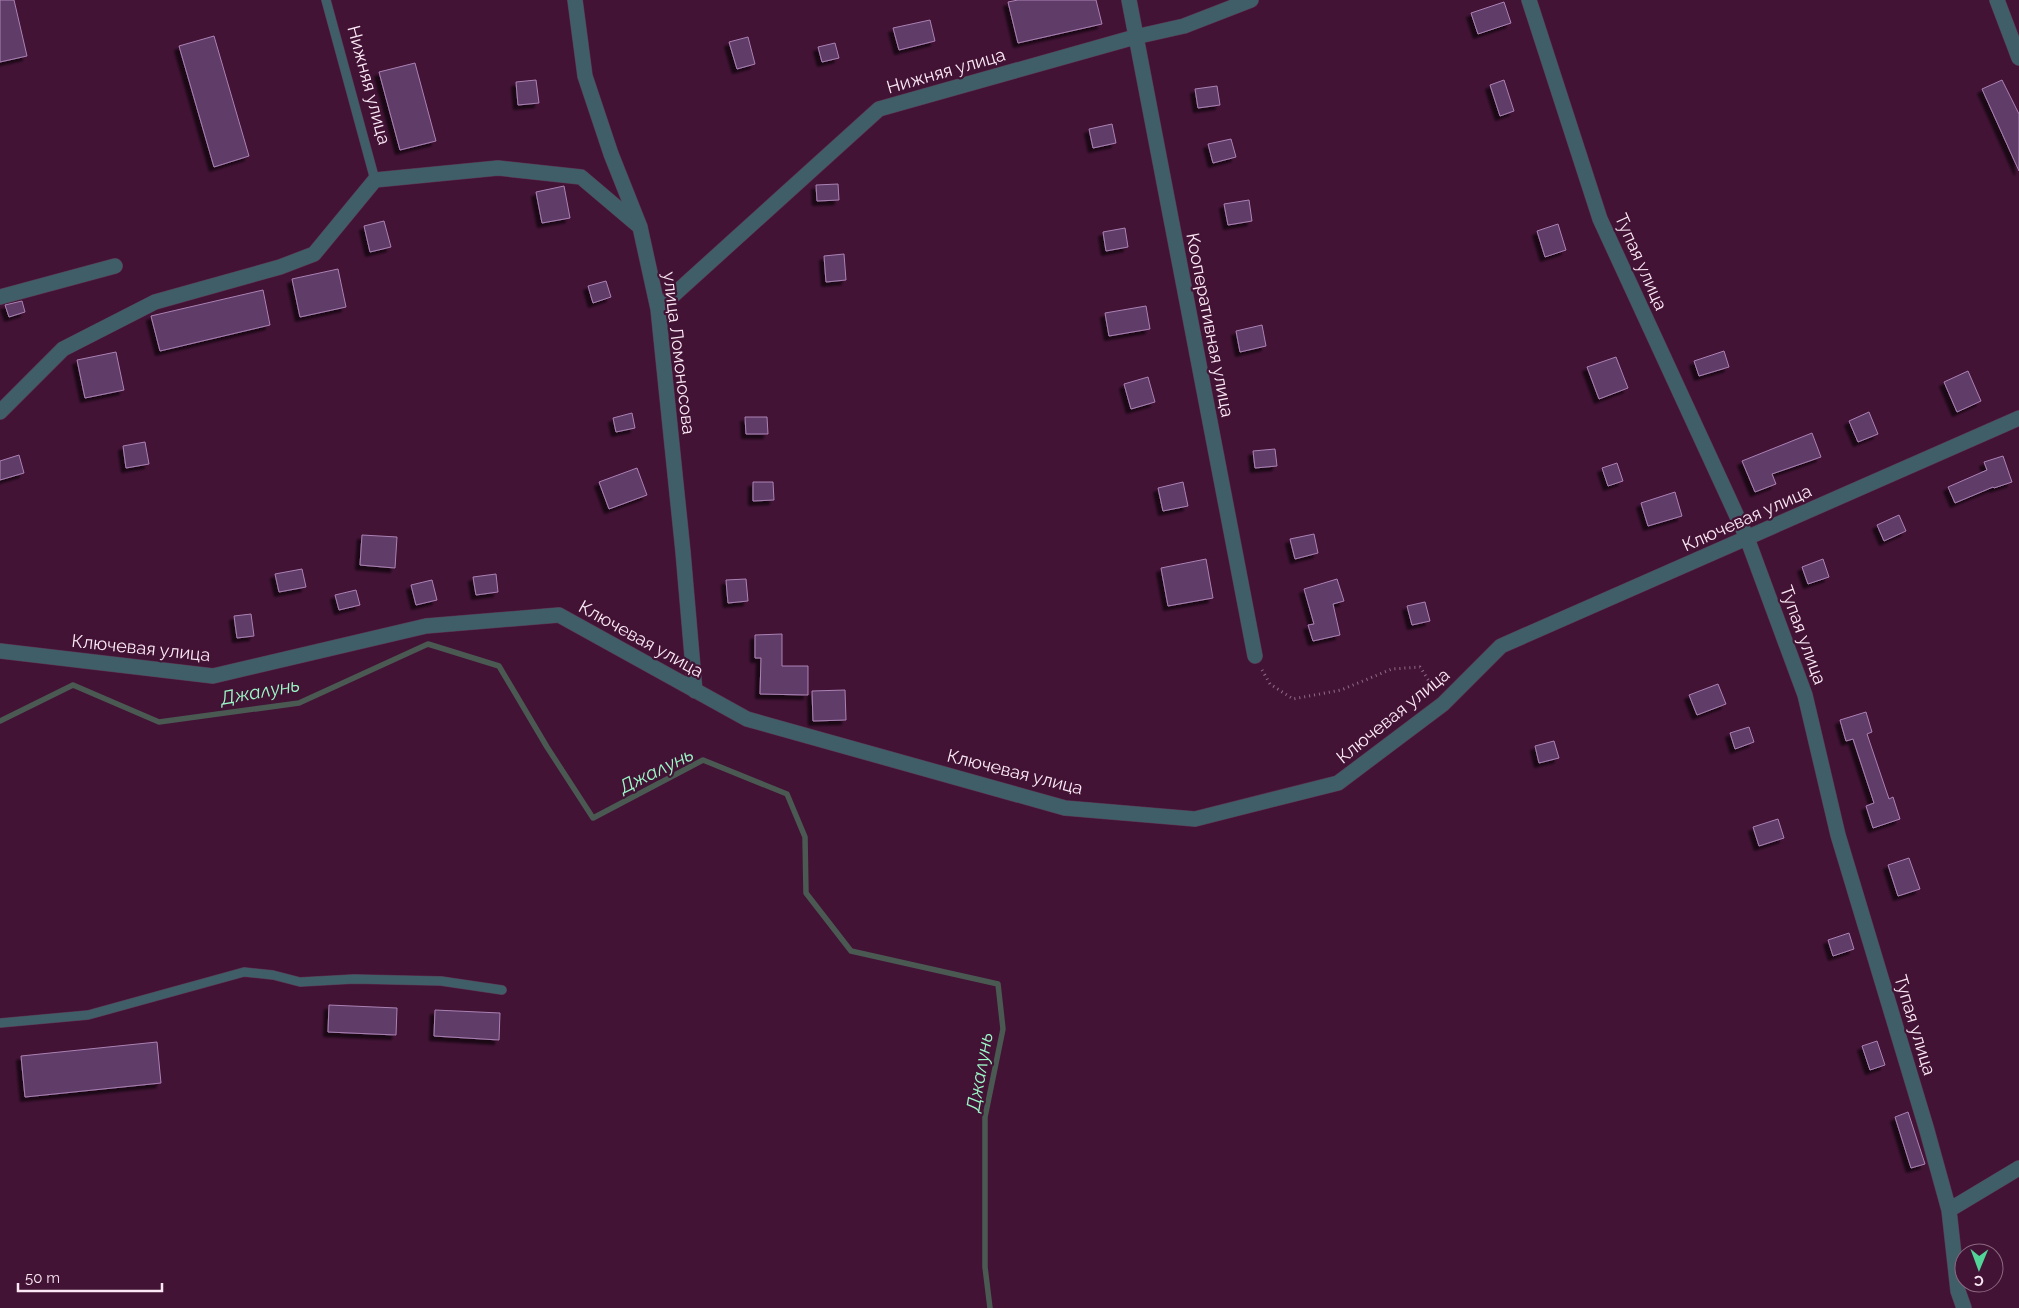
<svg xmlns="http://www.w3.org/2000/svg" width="2019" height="1308" viewBox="0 0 2019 1308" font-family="Raleway,sans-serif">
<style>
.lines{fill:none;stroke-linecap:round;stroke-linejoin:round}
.stream{stroke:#4b5953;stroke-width:5.5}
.building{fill:#603c68;stroke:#aa82b4;filter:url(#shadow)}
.service-casing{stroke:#5c3150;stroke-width:10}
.minor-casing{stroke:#5c3150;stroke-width:16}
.path{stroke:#916d86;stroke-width:3;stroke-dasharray:1 4;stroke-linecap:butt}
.service{stroke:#405e67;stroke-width:9}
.minor{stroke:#405e67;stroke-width:15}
.labels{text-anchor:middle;stroke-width:4.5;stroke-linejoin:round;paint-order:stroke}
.street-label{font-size:18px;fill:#fbe8f4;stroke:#421335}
.water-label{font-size:19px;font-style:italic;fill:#9dfbc9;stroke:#421335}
</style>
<defs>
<filter id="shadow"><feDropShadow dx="-4.5" dy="4.5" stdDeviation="1" flood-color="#0009"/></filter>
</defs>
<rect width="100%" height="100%" fill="#421335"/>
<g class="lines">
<path class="stream" d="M 0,721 L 73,685 L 159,722 L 299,703 L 428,644 L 499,666 L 547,747 L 593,818 L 703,760 L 787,794 L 805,837 L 806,893 L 851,951 L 998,984 L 1003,1029 L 985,1117 L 985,1267 L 990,1308"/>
</g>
<path class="building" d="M 0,0 L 14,0 L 27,56 L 0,62 Z
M 1018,0 L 1096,0 L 1102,24 L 1018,43 L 1008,2 Z
M 1504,2 L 1511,23 L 1478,34 L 1471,13 Z
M 930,20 L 935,41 L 899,50 L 893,28 Z
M 214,36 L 249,156 L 214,167 L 179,46 Z
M 748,37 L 755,64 L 737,69 L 729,42 Z
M 835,43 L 839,58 L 822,62 L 818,47 Z
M 415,63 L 436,141 L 400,150 L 379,72 Z
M 536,80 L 539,103 L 518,105 L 516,82 Z
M 1504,80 L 1514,111 L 1500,116 L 1490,85 Z
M 2002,80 L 2019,114 L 2019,171 L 1982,89 Z
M 1217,86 L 1220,105 L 1198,108 L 1195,89 Z
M 1112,124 L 1116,143 L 1093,148 L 1089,129 Z
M 1231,139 L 1236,157 L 1213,163 L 1208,144 Z
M 838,184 L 839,200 L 817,201 L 816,185 Z
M 564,186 L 570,218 L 542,223 L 536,192 Z
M 1249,200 L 1252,221 L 1228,225 L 1224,204 Z
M 384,221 L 391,247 L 370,252 L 364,226 Z
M 1558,224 L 1566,250 L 1545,257 L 1537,231 Z
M 1125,228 L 1128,247 L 1106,251 L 1103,232 Z
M 844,254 L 846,280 L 826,282 L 824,256 Z
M 338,269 L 346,307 L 300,317 L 292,279 Z
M 606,281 L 611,297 L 593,303 L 588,286 Z
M 263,290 L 270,325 L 160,351 L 151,316 Z
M 22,301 L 25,312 L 9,317 L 5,305 Z
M 1146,306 L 1150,329 L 1109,336 L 1105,313 Z
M 1262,325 L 1266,346 L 1240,352 L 1236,331 Z
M 1724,351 L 1729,367 L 1699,376 L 1694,361 Z
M 116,352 L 124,390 L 85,398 L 77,360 Z
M 1616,357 L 1628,388 L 1599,399 L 1587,367 Z
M 1968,371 L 1981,401 L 1957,412 L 1944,382 Z
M 1148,377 L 1155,402 L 1131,409 L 1124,384 Z
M 1869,412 L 1878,434 L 1858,442 L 1849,421 Z
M 632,413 L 635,428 L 616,432 L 613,418 Z
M 745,417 L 767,417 L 768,434 L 746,434 Z
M 1812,433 L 1821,457 L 1772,474 L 1776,484 L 1755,492 L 1742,461 Z
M 145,442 L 149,464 L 126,468 L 123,446 Z
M 1275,449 L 1277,466 L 1255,468 L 1253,451 Z
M 19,455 L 24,473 L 0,480 L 0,461 Z
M 2003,456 L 2012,482 L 1994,488 L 1993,487 L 1955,503 L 1948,487 L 1987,470 L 1984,462 Z
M 1617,463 L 1623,481 L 1608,486 L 1602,468 Z
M 637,468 L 647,495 L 609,509 L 599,482 Z
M 753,482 L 773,482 L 774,500 L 753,501 Z
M 1183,482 L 1188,506 L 1163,511 L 1158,488 Z
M 1675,492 L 1682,516 L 1648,526 L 1641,503 Z
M 1899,515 L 1906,531 L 1884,541 L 1877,525 Z
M 1314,534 L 1318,553 L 1295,559 L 1290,539 Z
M 362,535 L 397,537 L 395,568 L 360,565 Z
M 1206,559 L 1213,598 L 1168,606 L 1161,568 Z
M 1823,559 L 1829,577 L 1808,584 L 1802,567 Z
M 302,569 L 306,587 L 279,592 L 275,574 Z
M 496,574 L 498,592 L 476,595 L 473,577 Z
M 746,579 L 748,601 L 728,603 L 726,580 Z
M 1337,579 L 1344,601 L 1333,604 L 1340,635 L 1313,641 L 1308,625 L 1314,624 L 1304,589 Z
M 432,580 L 437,600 L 416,605 L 411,585 Z
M 356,590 L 360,605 L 339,610 L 335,595 Z
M 1425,602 L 1430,621 L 1412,625 L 1407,606 Z
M 251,614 L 254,636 L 237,638 L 234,616 Z
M 782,634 L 782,666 L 808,666 L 808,695 L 760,694 L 761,658 L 755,658 L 755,635 Z
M 1718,684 L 1726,704 L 1697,715 L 1689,695 Z
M 845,690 L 846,720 L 813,721 L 812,691 Z
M 1866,712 L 1872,732 L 1867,734 L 1889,799 L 1893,797 L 1900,819 L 1873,828 L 1866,806 L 1874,803 L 1853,739 L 1846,741 L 1840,720 Z
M 1749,727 L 1754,742 L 1735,749 L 1730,733 Z
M 1554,741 L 1559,758 L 1539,763 L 1535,746 Z
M 1778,819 L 1784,838 L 1759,846 L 1753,827 Z
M 1909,858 L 1920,889 L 1898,896 L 1888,865 Z
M 1849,933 L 1854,949 L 1833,956 L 1828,940 Z
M 329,1005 L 397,1008 L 396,1035 L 328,1032 Z
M 435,1010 L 500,1013 L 499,1040 L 434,1036 Z
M 1877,1041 L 1885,1065 L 1870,1070 L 1862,1046 Z
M 157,1042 L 161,1083 L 25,1097 L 21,1056 Z
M 1908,1112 L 1925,1164 L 1911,1168 L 1895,1117 Z"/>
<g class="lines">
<defs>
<path id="service" d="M 326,0 L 375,180
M 0,1023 L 88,1015 L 244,972 L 273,975 L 300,982 L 354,979 L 441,981 L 502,990"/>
<path id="minor" d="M 575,0 L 585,76 L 611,154 L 640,227 L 658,309 L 683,552 L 695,691
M 1129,0 L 1255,656
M 1529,0 L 1600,219 L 1747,538 L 1805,695 L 1838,835 L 1926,1127 L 1949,1210 L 1958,1291 L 1964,1308
M 1997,0 L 2019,58
M 0,297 L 115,266
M 658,309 L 879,109 L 1135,37 L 1184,26 L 1251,0
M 0,412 L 63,349 L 155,302 L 280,267 L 314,254 L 375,180 L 498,168 L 581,177 L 640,227
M 0,651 L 213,676 L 426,626 L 559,615 L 747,719 L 1065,808 L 1195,819 L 1338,783 L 1443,704 L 1501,646 L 2019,418
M 1949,1210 L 2019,1168"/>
</defs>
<use href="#service" class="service-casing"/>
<use href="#minor" class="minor-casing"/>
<path class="path" d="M 1262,670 L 1270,684 L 1293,699 L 1341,690 L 1392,669 L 1420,667 L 1434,689"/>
<use href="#service" class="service"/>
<use href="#minor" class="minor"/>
</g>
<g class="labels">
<g class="street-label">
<text transform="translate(946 71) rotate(-16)" y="6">Нижняя улица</text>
<text transform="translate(369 85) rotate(75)" y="6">Нижняя улица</text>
<text transform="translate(1641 262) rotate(66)" y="6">Тупая улица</text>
<text transform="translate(1210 325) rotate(79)" y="6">Кооперативная улица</text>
<text transform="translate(679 353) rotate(83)" y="6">улица Ломоносова</text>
<text transform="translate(1747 518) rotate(-24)" y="6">Ключевая улица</text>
<text transform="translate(1803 635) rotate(70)" y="6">Тупая улица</text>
<text transform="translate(641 639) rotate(29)" y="6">Ключевая улица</text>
<text transform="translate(141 648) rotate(6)" y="6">Ключевая улица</text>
<text transform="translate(1393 716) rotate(-39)" y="6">Ключевая улица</text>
<text transform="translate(1015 772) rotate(14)" y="6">Ключевая улица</text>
<text transform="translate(1915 1025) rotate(73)" y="6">Тупая улица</text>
</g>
<g class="water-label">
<text transform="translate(260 691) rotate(-10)" y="7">Джалунь</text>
<text transform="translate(656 770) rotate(-26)" y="7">Джалунь</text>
<text transform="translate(979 1072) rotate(-80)" y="7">Джалунь</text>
</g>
</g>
<g transform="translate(1979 1268) rotate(181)"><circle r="24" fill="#421335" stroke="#8c6881"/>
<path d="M0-4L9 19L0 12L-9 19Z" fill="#52d397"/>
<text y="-8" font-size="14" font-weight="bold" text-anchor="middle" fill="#fbe8f4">С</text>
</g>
<path d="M18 1283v8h144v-8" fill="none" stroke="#fbe8f4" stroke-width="2.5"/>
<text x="25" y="1283" font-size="15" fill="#fbe8f4" stroke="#421335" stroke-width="4" paint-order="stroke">50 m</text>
</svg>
